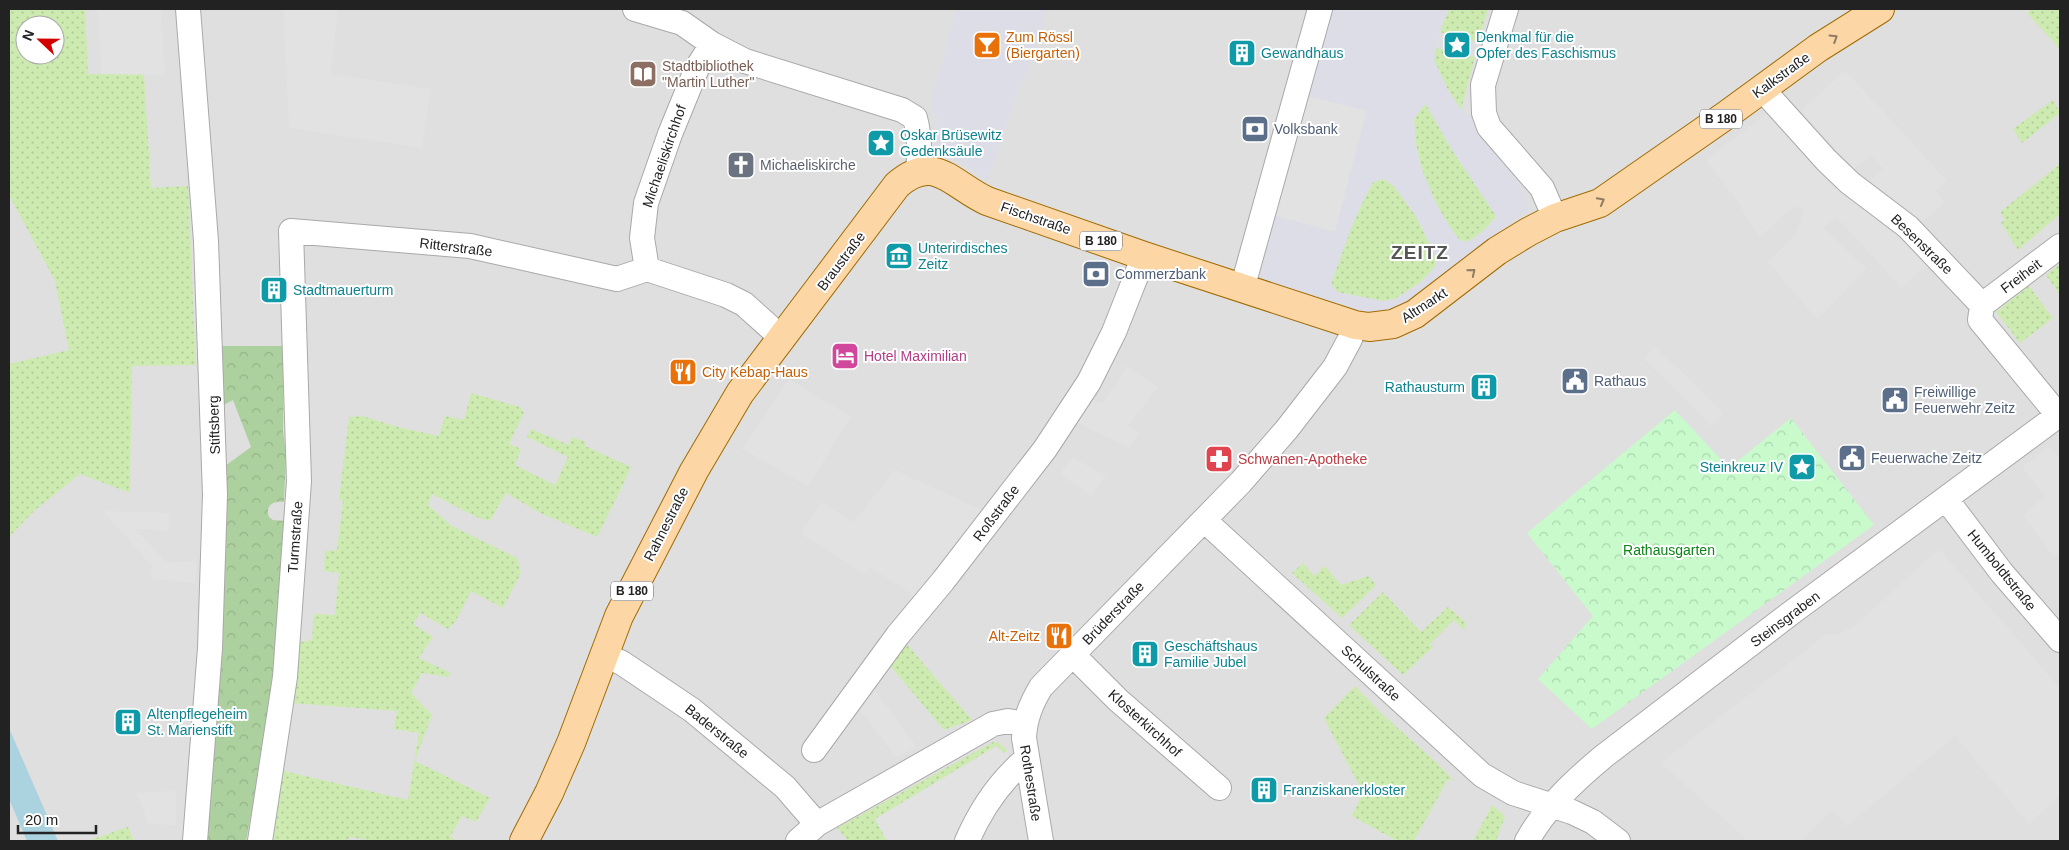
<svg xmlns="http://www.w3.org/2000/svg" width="2069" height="850" viewBox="0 0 2069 850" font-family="Arial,sans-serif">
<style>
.residential{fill:#e0dfdf;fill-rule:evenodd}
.grass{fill:url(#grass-dots);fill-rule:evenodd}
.forest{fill:url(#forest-crowns)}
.park{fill:url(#park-crowns)}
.parking{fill:#e2e2e2}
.plaza{fill:#dddde8;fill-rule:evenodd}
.water{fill:#aad3df}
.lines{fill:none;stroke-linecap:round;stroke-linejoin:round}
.street-casing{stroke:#a9a9a9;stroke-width:26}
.primary-casing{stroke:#a06b00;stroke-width:30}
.street{stroke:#fff;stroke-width:24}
.primary{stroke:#fcd6a4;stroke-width:28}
.oneway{stroke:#8f7c63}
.labels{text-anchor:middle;stroke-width:4;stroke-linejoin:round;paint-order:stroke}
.shield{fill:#fff;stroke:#646464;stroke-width:1}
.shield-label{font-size:12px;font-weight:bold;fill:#222}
.food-label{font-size:14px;fill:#c56008;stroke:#fff;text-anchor:start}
.culture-label{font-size:14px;fill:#0d838f;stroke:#fff;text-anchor:start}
.education-label{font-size:14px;fill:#785e54;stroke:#fff;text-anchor:start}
.street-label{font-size:14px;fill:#222;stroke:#fff}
.service-label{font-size:14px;fill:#4e5e75;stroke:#fff;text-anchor:start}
.worship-label{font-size:14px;fill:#5b616d;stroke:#fff;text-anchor:start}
.hotel-label{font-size:14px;fill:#b23c85;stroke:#fff;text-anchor:start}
.health-label{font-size:14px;fill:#be3a42;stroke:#fff;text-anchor:start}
.park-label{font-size:14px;fill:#0c8416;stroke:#fff}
.district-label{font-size:19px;font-weight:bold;letter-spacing:1px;fill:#555;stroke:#fff}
</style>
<defs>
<pattern id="grass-dots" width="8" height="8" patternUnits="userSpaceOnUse" patternTransform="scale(1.25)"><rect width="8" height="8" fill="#cdebb0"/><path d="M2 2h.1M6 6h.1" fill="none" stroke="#b0c997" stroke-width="1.8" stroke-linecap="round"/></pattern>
<pattern id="forest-crowns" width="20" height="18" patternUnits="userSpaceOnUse" patternTransform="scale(1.25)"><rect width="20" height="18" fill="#add19e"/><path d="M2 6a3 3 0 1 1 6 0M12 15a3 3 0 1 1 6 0" fill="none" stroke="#95b388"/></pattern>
<pattern id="park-crowns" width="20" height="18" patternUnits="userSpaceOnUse" patternTransform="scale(1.25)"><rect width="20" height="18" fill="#c8facc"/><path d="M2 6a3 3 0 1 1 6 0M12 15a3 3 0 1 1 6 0" fill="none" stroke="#acd6af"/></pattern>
</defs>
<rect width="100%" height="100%" fill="#f2efe9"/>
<path class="residential" d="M 9,9 L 2060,9 L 2060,841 L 9,841 ZM 25,25 L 55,25 L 55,55 L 25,55 Z"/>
<path class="grass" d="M 9,9 L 85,9 L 88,74 L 144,74 L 151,188 L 188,186 L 196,365 L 132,366 L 130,493 L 80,474 L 34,511 L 9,537 L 9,364 L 69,350 L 55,281 L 9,195 ZM 25,25 L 55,25 L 55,55 L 25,55 Z
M 1449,9 L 1488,9 L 1478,42 L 1440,32 Z
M 2032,9 L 2060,9 L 2060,49 L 2027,13 Z
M 1436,48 L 1475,57 L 1461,110 L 1448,90 L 1434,60 Z
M 2053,100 L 2060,113 L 2022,143 L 2013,129 Z
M 1426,103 L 1452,150 L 1495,214 L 1495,218 C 1486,228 1478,238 1465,242 C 1456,239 1452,231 1447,223 C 1427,191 1415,157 1414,119 Z
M 2060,164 L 2060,214 L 2018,250 L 2001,223 L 2005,219 L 2000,212 Z
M 1383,179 L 1393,185 L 1416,216 L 1435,256 L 1435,267 L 1421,282 L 1395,299 L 1383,301 L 1337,292 L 1331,284 C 1341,248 1356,214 1373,182 Z
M 2060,264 L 2060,295 L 2046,275 Z
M 2029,286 L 2053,318 L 2020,343 L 1996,312 Z
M 471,393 L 520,407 L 524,413 L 509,444 L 521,449 L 515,465 L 555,485 L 568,457 L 527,437 L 531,429 L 569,445 L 572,437 L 586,442 L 585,446 L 631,467 L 622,487 L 597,537 L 540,513 L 506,493 L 490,521 L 476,517 L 432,494 L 428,505 L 452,526 L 517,558 L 521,573 L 503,608 L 471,591 L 456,621 L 448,629 L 420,613 L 413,624 L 433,637 L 419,658 L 451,673 L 449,677 L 422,673 L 411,693 L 432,715 L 415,761 L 490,798 L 476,822 L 462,816 L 450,837 L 458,841 L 376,841 L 349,837 L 348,841 L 266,841 L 280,770 L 408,800 L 419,733 L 394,729 L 397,711 L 290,703 L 295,643 L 312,640 L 314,614 L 335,615 L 339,573 L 324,571 L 325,551 L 337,550 L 343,501 L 339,500 L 349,417 L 362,416 L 398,427 L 439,436 L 445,416 L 464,420 Z
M 1303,563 L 1314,576 L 1325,566 L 1341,585 L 1368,576 L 1376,585 L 1342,618 L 1292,573 Z
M 1383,592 L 1421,632 L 1448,607 L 1466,623 L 1464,630 L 1454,620 L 1430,644 L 1433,647 L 1403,675 L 1349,625 Z
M 904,641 L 972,720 L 944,730 L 887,662 Z
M 1355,686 L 1381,713 L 1437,763 L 1454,781 L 1448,779 L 1414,841 L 1397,841 L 1352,816 L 1363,793 L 1324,718 Z
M 993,742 L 998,742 L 1008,751 L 1004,753 L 996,746 L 875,819 L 887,841 L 848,841 L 837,828 Z
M 1492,805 L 1505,816 L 1496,841 L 1473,841 Z
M 128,827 L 134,841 L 87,841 Z"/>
<path class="forest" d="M 222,346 L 284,346 L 283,431 L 286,452 L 284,502 C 273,501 265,505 269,517 L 273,520 L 285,521 L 274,697 L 246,841 L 203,841 L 225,466 L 251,447 L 233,400 L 222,406 Z"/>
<path class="park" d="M 1675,410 L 1729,468 L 1791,418 L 1874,525 L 1592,729 L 1538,679 L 1593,616 L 1527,533 Z"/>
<path class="parking" d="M 98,9 L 161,9 L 165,75 L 101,74 Z
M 283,9 L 338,9 L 331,74 L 431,89 L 422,148 L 289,128 Z
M 1845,70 L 1947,181 L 1936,191 L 1945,203 L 1922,221 L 1870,181 L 1883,169 L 1871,155 L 1854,169 L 1801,111 Z
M 1308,96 L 1367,111 L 1335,232 L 1276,216 Z
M 1765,115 L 1779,118 L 1856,204 L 1897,233 L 1928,264 L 1902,288 L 1836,217 L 1824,228 L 1866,269 L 1817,319 L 1768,262 L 1795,236 L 1803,213 L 1802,207 L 1796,207 L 1788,212 L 1759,238 L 1738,202 L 1706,160 Z
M 1654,347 L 1690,379 L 1724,413 L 1711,426 L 1644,358 Z
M 1127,366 L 1158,387 L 1128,426 L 1139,433 L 1130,448 L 1071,420 L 1085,396 L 1102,404 Z
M 789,379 L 851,417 L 808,486 L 742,449 Z
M 2050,446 L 2060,459 L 2060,552 L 2054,557 L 2023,515 L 2045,496 L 2022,467 Z
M 1072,457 L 1106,476 L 1092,496 L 1060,474 Z
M 895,470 L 984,511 L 915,596 L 870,567 L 865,574 L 801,534 L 821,502 L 854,522 Z
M 103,511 L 170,513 L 169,531 L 136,529 L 165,562 L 197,561 L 195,583 L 151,579 L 152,566 Z
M 1939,549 L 2060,688 L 2060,796 L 2029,824 L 1955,736 L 1847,826 L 1832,810 L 1800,841 L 1748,841 L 1661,763 L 1825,635 L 1838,634 L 1853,627 Z
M 871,685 L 917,747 L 896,757 L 856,705 Z
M 997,746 L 1004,753 L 1008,751 L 1009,757 L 976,800 L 953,841 L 887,841 L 875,819 Z
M 176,791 L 176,826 L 148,823 L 137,793 Z"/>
<path class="plaza" d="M 956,9 L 1046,9 L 1041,22 L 1045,24 L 1007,122 L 988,181 L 961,162 L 929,149 L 938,119 L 934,112 L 933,96 Z
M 1331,9 L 1449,9 L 1442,24 L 1434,60 L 1448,90 L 1461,110 L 1477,118 L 1495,150 L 1519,184 L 1531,209 L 1515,218 L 1458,268 L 1409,304 L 1386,314 L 1363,311 L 1259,280 L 1276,216 L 1335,232 L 1367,111 L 1308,96 ZM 1425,103 L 1452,150 L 1495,214 L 1495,219 L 1484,230 L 1473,239 L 1466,242 L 1459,240 L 1445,219 L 1435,201 L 1420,165 L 1416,148 L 1414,119 ZM 1383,179 L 1393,185 L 1416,216 L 1432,247 L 1437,261 L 1435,267 L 1421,282 L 1395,299 L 1383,301 L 1337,292 L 1331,284 L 1352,226 L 1364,199 L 1373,182 Z"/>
<path class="water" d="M 9,728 L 58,841 L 27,841 L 9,799 Z"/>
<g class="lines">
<defs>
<path id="street" d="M 188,9 L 206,241 L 215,495 L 210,648 L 195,841
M 635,9 L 682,23 L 712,44
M 1506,9 L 1483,85 L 1484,113 L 1489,127 L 1542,188 L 1555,218
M 1764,87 L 1772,100 L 1827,161 L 1850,183 L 1908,227 L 1982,305 L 1980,320 L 2058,415
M 1242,289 L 1320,9
M 1982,305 L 2060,246
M 783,339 L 744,304 L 726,295 L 647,269 L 642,238 L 646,203 L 670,134 L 697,68 L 712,44 L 745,61 L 902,110 L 915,118 C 920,136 920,152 918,171
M 1946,499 L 2002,573 L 2060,640
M 1204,520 L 1482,775 L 1513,793 L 1572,812 L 1593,822 L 1618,841
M 604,655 L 622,663 L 692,710 L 785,787 L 817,824
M 1073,655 L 1118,700 L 1219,788
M 814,750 L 898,635 L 943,581 L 1045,449 L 1089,382 L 1114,332 L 1144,256
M 260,841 L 285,677 L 299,481 L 291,231 L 470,246 L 617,279 L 647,269
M 798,841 L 817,824 L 993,724 L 1008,721 L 1025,724
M 967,841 C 981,809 999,782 1026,759
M 1041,841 L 1024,738 C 1025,718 1031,704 1041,687 L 1241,482 L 1287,429 L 1335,367 L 1350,339 L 1355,325
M 1527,841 C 1546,807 1574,781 1604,756 L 1791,613 L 2060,414"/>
<path id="primary" d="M 524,841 L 549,793 L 571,743 L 619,616 L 694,471 L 740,393 L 897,185 C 934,152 952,185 987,201 L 1144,256 L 1355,325 L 1369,327 L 1393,324 L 1415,314 L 1497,251 L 1528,232 L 1555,218 L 1600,203 L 1725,116 L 1818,48 L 1880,9"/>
</defs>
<use href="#street" class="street-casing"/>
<use href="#primary" class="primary-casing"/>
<use href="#street" class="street"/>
<use href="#primary" class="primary"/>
</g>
<defs><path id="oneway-chevron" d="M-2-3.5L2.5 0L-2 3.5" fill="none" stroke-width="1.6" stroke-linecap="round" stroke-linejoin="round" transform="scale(1.25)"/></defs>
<g class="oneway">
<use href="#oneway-chevron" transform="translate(1834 38) rotate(-32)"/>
<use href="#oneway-chevron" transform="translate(1601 201) rotate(-28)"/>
<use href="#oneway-chevron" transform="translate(1472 272) rotate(-39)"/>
</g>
<defs>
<symbol id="bar-square" viewBox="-11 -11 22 22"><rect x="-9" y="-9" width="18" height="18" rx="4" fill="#e8710a" stroke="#fff"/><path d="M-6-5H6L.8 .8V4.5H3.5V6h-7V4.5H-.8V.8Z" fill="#fff"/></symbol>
<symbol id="sight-square" viewBox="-11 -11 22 22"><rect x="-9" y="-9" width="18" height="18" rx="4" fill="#0f9aa8" stroke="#fff"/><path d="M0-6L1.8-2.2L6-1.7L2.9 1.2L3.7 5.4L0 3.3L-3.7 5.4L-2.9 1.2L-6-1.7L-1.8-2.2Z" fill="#fff"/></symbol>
<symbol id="building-square" viewBox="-11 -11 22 22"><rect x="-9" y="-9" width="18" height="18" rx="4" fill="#0f9aa8" stroke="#fff"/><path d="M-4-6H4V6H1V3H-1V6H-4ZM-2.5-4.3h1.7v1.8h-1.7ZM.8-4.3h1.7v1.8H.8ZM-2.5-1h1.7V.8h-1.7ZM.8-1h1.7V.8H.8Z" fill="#fff"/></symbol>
<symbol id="library-square" viewBox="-11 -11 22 22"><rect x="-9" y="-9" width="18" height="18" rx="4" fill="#8d6e63" stroke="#fff"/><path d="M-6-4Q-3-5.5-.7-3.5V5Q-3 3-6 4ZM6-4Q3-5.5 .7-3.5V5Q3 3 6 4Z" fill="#fff"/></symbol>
<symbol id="bank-square" viewBox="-11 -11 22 22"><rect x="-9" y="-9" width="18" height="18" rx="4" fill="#5c6f8a" stroke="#fff"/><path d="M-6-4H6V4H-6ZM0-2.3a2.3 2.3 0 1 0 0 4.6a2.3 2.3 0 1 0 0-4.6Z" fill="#fff"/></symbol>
<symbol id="church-square" viewBox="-11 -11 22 22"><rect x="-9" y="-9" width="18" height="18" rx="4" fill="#6b7280" stroke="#fff"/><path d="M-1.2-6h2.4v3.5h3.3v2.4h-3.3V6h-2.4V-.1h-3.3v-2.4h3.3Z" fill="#fff"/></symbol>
<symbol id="museum-square" viewBox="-11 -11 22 22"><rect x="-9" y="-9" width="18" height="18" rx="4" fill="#0f9aa8" stroke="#fff"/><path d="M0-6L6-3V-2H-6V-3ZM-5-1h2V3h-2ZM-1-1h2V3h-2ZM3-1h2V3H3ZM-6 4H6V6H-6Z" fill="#fff"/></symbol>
<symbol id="hotel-square" viewBox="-11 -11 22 22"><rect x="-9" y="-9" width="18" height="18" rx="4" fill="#d1479c" stroke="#fff"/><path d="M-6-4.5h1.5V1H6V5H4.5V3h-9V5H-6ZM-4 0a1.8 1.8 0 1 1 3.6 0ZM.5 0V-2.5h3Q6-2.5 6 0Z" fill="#fff"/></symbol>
<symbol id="restaurant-square" viewBox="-11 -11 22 22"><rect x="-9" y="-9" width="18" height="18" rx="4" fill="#e8710a" stroke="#fff"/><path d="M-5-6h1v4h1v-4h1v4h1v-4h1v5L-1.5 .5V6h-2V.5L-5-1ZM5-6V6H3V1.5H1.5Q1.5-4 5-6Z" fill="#fff"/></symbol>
<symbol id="civic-square" viewBox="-11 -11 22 22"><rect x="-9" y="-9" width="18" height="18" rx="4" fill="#5c6f8a" stroke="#fff"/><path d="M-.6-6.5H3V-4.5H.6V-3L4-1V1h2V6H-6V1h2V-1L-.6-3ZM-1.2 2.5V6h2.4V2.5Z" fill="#fff"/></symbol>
<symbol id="pharmacy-square" viewBox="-11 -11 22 22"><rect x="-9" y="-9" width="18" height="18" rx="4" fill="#e0444e" stroke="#fff"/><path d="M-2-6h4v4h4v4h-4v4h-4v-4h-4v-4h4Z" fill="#fff"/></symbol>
</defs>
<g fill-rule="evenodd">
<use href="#bar-square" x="971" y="29" width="32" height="32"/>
<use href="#sight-square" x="1441" y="29" width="32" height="32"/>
<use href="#building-square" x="1226" y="37" width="32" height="32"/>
<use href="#library-square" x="627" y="58" width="32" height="32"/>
<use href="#bank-square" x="1239" y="113" width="32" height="32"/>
<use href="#sight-square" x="865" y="127" width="32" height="32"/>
<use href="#church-square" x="725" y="149" width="32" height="32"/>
<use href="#museum-square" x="883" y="240" width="32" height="32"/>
<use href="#bank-square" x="1080" y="258" width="32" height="32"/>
<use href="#building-square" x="258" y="274" width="32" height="32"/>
<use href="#hotel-square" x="829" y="340" width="32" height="32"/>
<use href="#restaurant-square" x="667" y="356" width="32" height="32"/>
<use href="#civic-square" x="1559" y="365" width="32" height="32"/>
<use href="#building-square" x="1468" y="371" width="32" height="32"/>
<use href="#civic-square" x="1879" y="384" width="32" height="32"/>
<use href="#civic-square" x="1836" y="442" width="32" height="32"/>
<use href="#pharmacy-square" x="1203" y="443" width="32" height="32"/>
<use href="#sight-square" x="1786" y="451" width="32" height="32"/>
<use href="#restaurant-square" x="1043" y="620" width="32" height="32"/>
<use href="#building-square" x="1129" y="638" width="32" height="32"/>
<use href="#building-square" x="112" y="706" width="32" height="32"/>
<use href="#building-square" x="1248" y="774" width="32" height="32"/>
</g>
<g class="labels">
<g class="shield">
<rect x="1700" y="109.5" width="42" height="19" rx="4"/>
<rect x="1080" y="231.5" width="42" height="19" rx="4"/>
<rect x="611" y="581.5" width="42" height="19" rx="4"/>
</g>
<g class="shield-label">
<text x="1721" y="123">B 180</text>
<text x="1101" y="245">B 180</text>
<text x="632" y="595">B 180</text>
</g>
<g class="food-label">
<text x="1006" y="42">Zum Rössl<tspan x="1006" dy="16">(Biergarten)</tspan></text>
<text x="702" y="377">City Kebap-Haus</text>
<text x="1040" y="641" text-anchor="end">Alt-Zeitz</text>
</g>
<g class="culture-label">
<text x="1476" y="42">Denkmal für die<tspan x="1476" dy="16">Opfer des Faschismus</tspan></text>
<text x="1261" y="58">Gewandhaus</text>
<text x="900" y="140">Oskar Brüsewitz<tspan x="900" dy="16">Gedenksäule</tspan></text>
<text x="918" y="253">Unterirdisches<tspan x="918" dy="16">Zeitz</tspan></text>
<text x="293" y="295">Stadtmauerturm</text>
<text x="1465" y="392" text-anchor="end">Rathausturm</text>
<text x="1783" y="472" text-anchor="end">Steinkreuz IV</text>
<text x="1164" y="651">Geschäftshaus<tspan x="1164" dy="16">Familie Jubel</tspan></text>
<text x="147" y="719">Altenpflegeheim<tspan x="147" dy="16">St. Marienstift</tspan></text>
<text x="1283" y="795">Franziskanerkloster</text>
</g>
<g class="education-label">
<text x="662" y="71">Stadtbibliothek<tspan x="662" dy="16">"Martin Luther"</tspan></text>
</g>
<g class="street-label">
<text transform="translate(1781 75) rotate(-36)" y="5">Kalkstraße</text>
<text transform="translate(664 156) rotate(-71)" y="5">Michaeliskirchhof</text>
<text transform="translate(1036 218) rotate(19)" y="5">Fischstraße</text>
<text transform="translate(1922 244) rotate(44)" y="5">Besenstraße</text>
<text transform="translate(456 247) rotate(7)" y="5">Ritterstraße</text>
<text transform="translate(841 261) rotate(-53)" y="5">Braustraße</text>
<text transform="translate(2021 276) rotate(-37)" y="5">Freiheit</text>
<text transform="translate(1424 305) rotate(-33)" y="5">Altmarkt</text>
<text transform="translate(214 425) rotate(-92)" y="5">Stiftsberg</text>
<text transform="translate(996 513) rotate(-53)" y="5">Roßstraße</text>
<text transform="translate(666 524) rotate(-63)" y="5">Rahnestraße</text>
<text transform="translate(295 537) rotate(-86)" y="5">Turmstraße</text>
<text transform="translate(2002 570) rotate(51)" y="5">Humboldtstraße</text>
<text transform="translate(1113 613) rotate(-46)" y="5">Brüderstraße</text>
<text transform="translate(1785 619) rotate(-37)" y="5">Steinsgraben</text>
<text transform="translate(1371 673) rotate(43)" y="5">Schulstraße</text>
<text transform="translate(1145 723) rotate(42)" y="5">Klosterkirchhof</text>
<text transform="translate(717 731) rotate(39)" y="5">Baderstraße</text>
<text transform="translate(1031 783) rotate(81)" y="5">Rothestraße</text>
</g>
<g class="service-label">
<text x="1274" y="134">Volksbank</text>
<text x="1115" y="279">Commerzbank</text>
<text x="1594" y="386">Rathaus</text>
<text x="1914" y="397">Freiwillige<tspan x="1914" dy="16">Feuerwehr Zeitz</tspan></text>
<text x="1871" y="463">Feuerwache Zeitz</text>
</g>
<g class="worship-label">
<text x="760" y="170">Michaeliskirche</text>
</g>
<g class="hotel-label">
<text x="864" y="361">Hotel Maximilian</text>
</g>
<g class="health-label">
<text x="1238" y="464">Schwanen-Apotheke</text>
</g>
<g class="park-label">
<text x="1669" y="555">Rathausgarten</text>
</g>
<g class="district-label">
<text x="1420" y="259">ZEITZ</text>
</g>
</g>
<rect width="2069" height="850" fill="none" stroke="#222222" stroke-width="20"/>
<g transform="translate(40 40) rotate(292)"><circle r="24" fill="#ffffff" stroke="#a7a7a7"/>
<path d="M0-4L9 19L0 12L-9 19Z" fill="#d40000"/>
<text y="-8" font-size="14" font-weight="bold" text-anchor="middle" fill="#222222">N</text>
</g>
<path d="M18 825v8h78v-8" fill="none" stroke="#222222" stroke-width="2.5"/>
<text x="25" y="825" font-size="15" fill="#222222" stroke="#ffffff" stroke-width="4" paint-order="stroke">20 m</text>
</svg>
